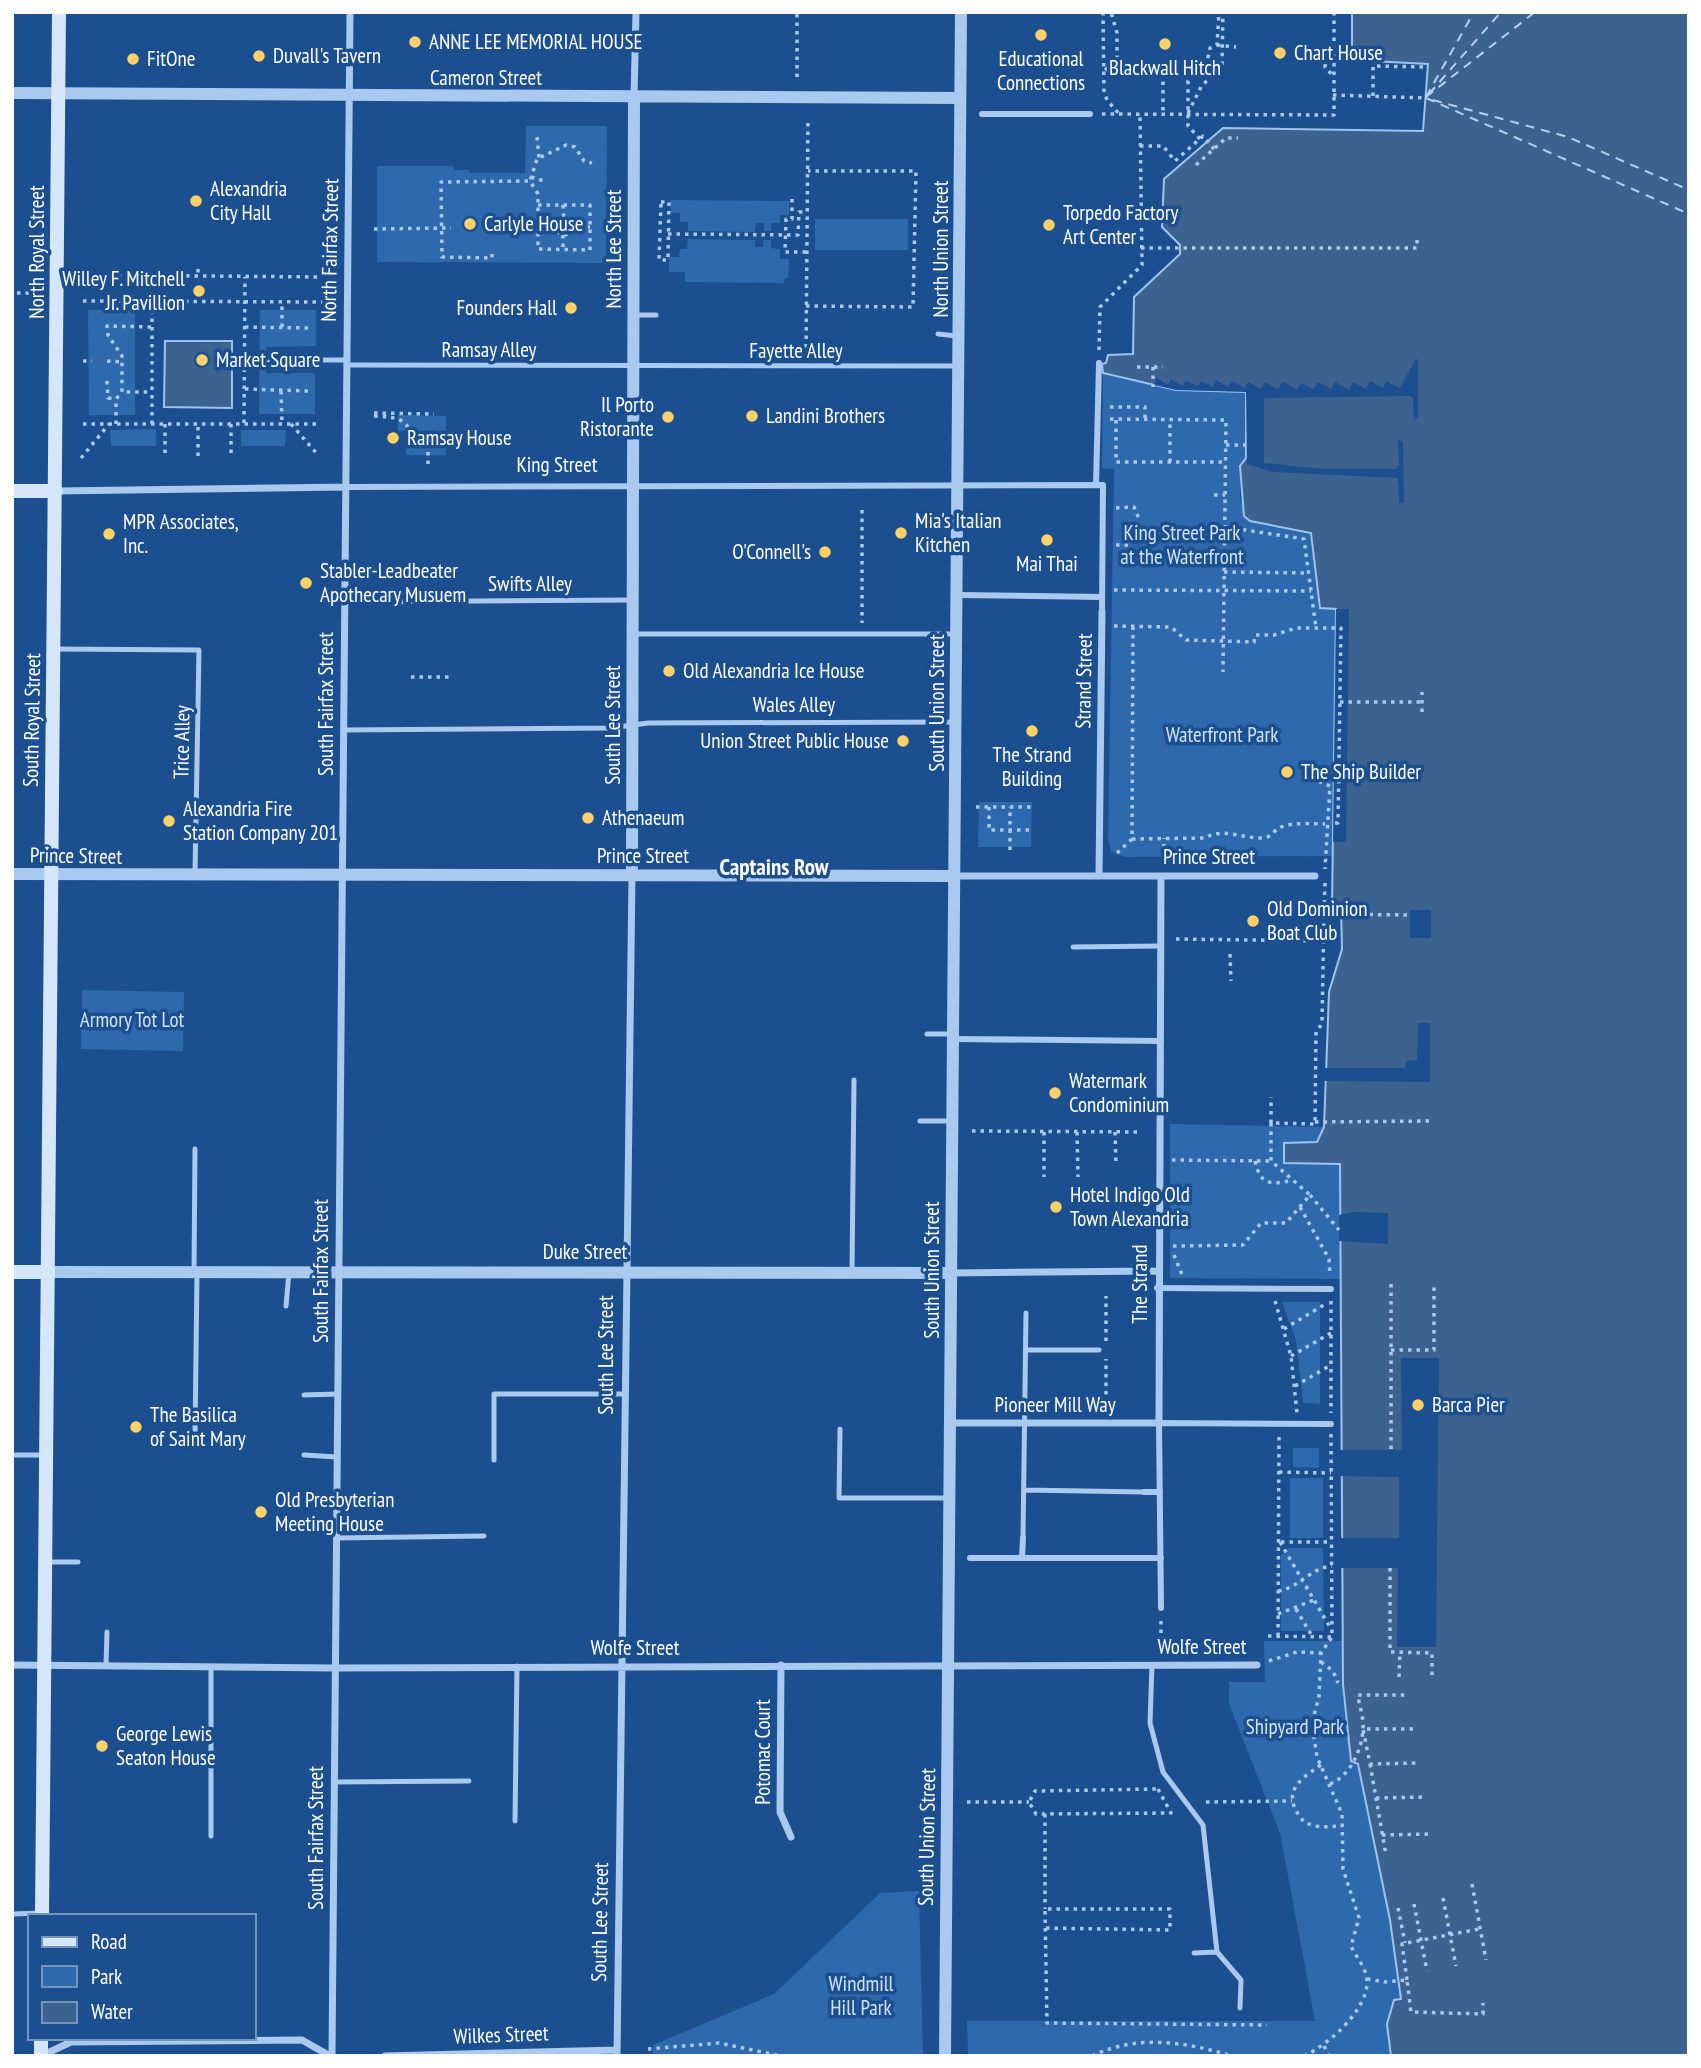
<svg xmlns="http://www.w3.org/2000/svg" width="1701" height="2068" viewBox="0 0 1701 2068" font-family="'PT Sans Narrow',sans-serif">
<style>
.green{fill:#2e69ad}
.water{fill:#3c6290;stroke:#9cc4f0;stroke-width:2}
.pier{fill:#1b4f8f}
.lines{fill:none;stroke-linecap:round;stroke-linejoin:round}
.ferry{stroke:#b5d3f5;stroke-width:2;stroke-dasharray:9 7;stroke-linecap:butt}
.path{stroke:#a9c9ee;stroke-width:3.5;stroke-dasharray:3.5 5;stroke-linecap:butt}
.service{stroke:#a9c9ee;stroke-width:5}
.pedestrian{stroke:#a9c9ee;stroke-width:6}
.minor{stroke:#a9c9ee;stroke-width:7}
.tertiary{stroke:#a9c9ee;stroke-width:12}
.secondary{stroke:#d6e6fa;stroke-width:14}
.path-bridge{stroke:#a9c9ee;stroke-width:3.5;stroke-dasharray:3.5 5;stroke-linecap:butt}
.poi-dot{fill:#ffd166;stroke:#1b4f8f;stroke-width:2.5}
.labels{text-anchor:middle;stroke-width:7;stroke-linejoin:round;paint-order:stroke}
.poi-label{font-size:21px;fill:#fff;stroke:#1b4f8f;text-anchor:start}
.street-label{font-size:21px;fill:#fff;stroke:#1b4f8f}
.park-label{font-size:21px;fill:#cfe3fa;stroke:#1b4f8f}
.neighbourhood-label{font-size:23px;font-weight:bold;fill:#fff;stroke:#1b4f8f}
</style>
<rect width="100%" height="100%" fill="#1b4f8f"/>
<path class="green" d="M 526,126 L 607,126 L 606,263 L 377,262 L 377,166 L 453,166 L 454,170 L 469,170 L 469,173 L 525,173 Z
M 670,200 L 789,201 L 789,215 L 780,215 L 780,223 L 771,223 L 771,231 L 764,231 L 764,223 L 756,223 L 755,232 L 688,231 L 688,222 L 680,222 L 680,213 L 671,213 Z
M 815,219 L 908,219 L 908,250 L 815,250 Z
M 688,239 L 755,240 L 755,247 L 763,247 L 763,240 L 771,240 L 771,248 L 780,249 L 780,259 L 789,259 L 788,278 L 785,278 L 784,283 L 685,282 L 685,272 L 669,272 L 669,257 L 679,257 L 680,249 L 687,249 Z
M 88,310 L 135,310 L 135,415 L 89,415 Z
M 260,310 L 316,310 L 316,346 L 266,347 L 266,373 L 315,373 L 315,414 L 259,414 Z
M 1103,373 L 1176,390 L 1247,392 L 1246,458 L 1240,466 L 1240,499 L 1250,521 L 1311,533 L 1320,608 L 1336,609 L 1333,856 L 1125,857 L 1111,852 L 1108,839 L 1114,469 L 1102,468 Z
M 398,415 L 446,416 L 446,455 L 406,455 L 406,431 L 398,431 Z
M 156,429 L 156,446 L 111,446 L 110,430 Z
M 241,430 L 286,430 L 285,446 L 241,446 Z
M 979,802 L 1032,802 L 1031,847 L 978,847 Z
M 82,990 L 184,992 L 183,1051 L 81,1049 Z
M 1170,1124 L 1324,1127 L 1317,1142 L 1285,1163 L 1340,1163 L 1341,1279 L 1170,1278 Z
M 1282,1302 L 1320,1302 L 1320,1404 L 1303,1403 L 1296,1340 Z
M 1293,1448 L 1319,1448 L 1319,1468 L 1293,1467 Z
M 1290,1478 L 1323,1478 L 1323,1538 L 1290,1538 Z
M 1289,1548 L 1323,1548 L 1324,1631 L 1281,1631 L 1281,1556 Z
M 1264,1641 L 1343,1641 L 1351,1761 L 1357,1764 L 1390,1920 L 1401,1999 L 1387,2024 L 1391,2056 L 968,2056 L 967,2021 L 1315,2021 L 1280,1833 L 1229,1704 L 1229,1682 L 1265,1682 Z
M 919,1891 L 923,2056 L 653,2056 L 653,2045 L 774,1994 L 880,1893 Z"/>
<path class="water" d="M 1352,12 L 1689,12 L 1689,2056 L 1391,2056 L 1387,2024 L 1394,2000 L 1401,1999 L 1390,1920 L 1358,1764 L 1351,1761 L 1343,1684 L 1340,1164 L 1284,1163 L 1284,1143 L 1317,1142 L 1324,1127 L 1329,992 L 1342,949 L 1341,908 L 1332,907 L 1336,609 L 1320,608 L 1311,533 L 1250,521 L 1244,516 L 1240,466 L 1246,458 L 1246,392 L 1176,390 L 1103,373 L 1102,364 L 1106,363 L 1108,355 L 1133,354 L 1134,297 L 1180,254 L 1180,245 L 1162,227 L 1164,179 L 1223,128 L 1423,131 L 1428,64 L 1352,60 Z
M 165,341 L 232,341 L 232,408 L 164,407 Z"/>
<path class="pier" d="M 1418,359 L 1418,418 L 1414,420 L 1413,398 L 1410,396 L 1264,398 L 1264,463 L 1323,469 L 1396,469 L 1399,465 L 1398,439 L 1403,442 L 1404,502 L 1399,504 L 1398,478 L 1273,472 L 1247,464 L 1246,392 L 1176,390 L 1154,385 L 1157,378 L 1168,385 L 1171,379 L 1182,386 L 1186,381 L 1198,386 L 1201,381 L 1213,387 L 1216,380 L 1228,387 L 1232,381 L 1245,388 L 1248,382 L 1261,389 L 1265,382 L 1278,389 L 1283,381 L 1297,390 L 1301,383 L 1314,389 L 1318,382 L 1331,389 L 1335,382 L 1349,390 L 1353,382 L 1366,389 L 1370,381 L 1383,388 L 1386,381 L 1400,388 L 1415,360 Z
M 1336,609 L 1349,609 L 1346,842 L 1333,842 Z
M 1410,910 L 1431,910 L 1431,938 L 1410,938 Z
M 1418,1023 L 1430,1023 L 1430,1082 L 1322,1081 L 1322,1068 L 1405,1068 L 1406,1061 L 1417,1060 Z
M 1353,1212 L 1388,1213 L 1388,1244 L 1339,1241 L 1339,1215 Z
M 1401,1358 L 1439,1358 L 1436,1647 L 1397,1647 L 1398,1568 L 1339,1568 L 1339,1538 L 1399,1538 L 1399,1477 L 1338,1476 L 1338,1450 L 1402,1450 Z"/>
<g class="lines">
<path class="ferry" d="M 1429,94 L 1501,12
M 1426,97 L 1535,12
M 1426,97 L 1474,12
M 1426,98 L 1689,214
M 1433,100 L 1568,137 L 1689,190"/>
<path class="path" d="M 1103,12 L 1104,92 L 1107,100 L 1119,114
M 1332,49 L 1326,58 L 1325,67 L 1334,77
M 1105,70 L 1117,61 L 1117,33 L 1111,12
M 1163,73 L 1163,114
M 797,77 L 797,12
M 1333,95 L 1426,98
M 1373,96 L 1373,66 L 1428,67
M 1188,113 L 1201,87 L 1222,64 L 1223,12
M 1102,114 L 1334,115 L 1334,12
M 537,137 L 539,158
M 1200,139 L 1188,126 L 1188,81 L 1207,62 L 1210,48 L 1217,45 L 1219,12
M 1140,146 L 1163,146 L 1175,161 L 1203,136 L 1214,149
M 1196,165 L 1226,138 L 1238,138
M 531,177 L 544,181
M 792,199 L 792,219 L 786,219 L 785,252 L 807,252
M 661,202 L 669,202 L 668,260 L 659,260 Z
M 538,205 L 590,205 L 590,250 L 538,249 L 538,194 L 530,181 L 537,159 L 566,145 L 575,147 L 584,161 L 592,163
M 563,205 L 564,220
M556 227a8 8 0 1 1 16 0a8 8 0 1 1-16 0Z
M 538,227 L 556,227
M 571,227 L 590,227
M 374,229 L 451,228
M 668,234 L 798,235 L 799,212 L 807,212
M 563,235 L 563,249
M 1141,248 L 1417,248 L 1417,235
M 492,254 L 492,258 L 442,257 L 441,182 L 530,181
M 198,269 L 198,276
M 84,275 L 321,277
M 17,293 L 31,293
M 83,301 L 322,302
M 806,306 L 913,307 L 916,171 L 808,171
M 151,327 L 107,326 L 108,335 L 122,356 L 122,392 L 152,392
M 245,327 L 310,328
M 282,327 L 282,302
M 1099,350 L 1100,307 L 1142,265 L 1140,114
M 806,356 L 808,120
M 83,361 L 92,361
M 107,361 L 122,362
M 1137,367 L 1163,367
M 1153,367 L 1153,387
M 107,381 L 108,398 L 116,399
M 245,389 L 308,391
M 281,391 L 282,424
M 1110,407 L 1145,407 L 1145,419
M 374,413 L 434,414
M 374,416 C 396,417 412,418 411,444 L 438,444
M 1110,419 L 1226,420 L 1223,672
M 1116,420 L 1116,462 L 1226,462
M 244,423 L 245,277
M 83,424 L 321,424
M 116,424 L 116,399 L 122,392
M 152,424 L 152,276
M 165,424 L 165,456
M 231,424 L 231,456
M 291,424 L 319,456
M 1226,445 L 1246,445
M 198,456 L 198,424
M 81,458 L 110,423
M 1170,462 L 1170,420
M 428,464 L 428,430
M 1214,495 L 1225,495
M 1116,508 L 1134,507 L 1140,521
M 862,510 L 862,623
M 1226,527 L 1304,539 L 1316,628
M 1116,545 L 1129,545
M 1224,572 L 1309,573
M 1114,590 L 1311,591
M 1114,626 L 1171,627 L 1186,640 L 1254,642 L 1255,635 L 1274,635 L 1296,628 L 1341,628 L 1338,823 L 1330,823
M 411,677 L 449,677
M 1340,702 L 1422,702
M 1422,712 L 1422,692
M 1311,778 L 1330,786 L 1325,869
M 976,807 L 1032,807
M 989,807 L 989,830 L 1032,830
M 1132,839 L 1205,838 C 1222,827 1244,839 1263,838 C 1273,837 1273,830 1281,827 C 1293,822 1313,824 1325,824
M 1010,850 L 1010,807
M 1117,853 L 1132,839 L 1133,627
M 1164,856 L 1164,838
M 1325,883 L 1324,914 L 1410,915
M 1176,939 L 1324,941
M 1230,954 L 1231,981
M 1315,1122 L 1434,1121
M 1271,1123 L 1271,1097
M 972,1131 L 1142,1132
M 1044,1132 L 1044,1177
M 1077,1132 L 1078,1177
M 1115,1132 L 1116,1166
M 1172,1160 L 1271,1161
M 1255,1161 C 1260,1184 1270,1186 1292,1180
M 1310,1195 L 1339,1230
M 1300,1207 L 1329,1259 L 1330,1276
M 1173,1246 L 1243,1245 L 1261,1223 L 1286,1223 L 1310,1195 L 1271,1161 L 1271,1123 L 1315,1124 L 1316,1032 L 1322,1024 L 1324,914
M 1174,1255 L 1183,1277
M 1391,1284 L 1391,1450
M 1275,1301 L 1291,1356 L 1297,1413
M 1331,1301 L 1331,1413
M 1284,1329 L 1327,1303
M 1106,1341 L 1106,1296
M 1391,1350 L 1434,1350 L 1434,1285
M 1291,1356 L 1331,1333
M 1295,1386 L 1331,1365
M 1106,1403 L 1106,1359
M 1279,1472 L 1331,1473
M 1280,1542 L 1331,1629
M 1281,1542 L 1332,1542
M 1390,1568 L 1390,1652 L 1432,1653 L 1432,1678
M 1278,1591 C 1299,1588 1310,1568 1332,1566
M 1296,1609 L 1312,1636
M 1278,1614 L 1314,1600
M 1161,1621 L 1161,1636
M 1268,1636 L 1332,1637
M 1278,1636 L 1279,1436
M 1269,1661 L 1297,1652 L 1321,1653
M 1321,1662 L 1333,1671 L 1338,1683
M 1399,1677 L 1400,1652
M 1413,1729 L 1363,1729 L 1370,1764 L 1420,1763
M 1370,1764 L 1386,1855
M 1321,1765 C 1294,1783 1281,1795 1305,1823 L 1320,1827 L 1342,1826
M 1330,1784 C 1350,1776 1362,1750 1363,1729 C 1364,1718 1359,1705 1358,1695 L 1407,1695
M 1158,1789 L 1171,1813 L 1036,1814 L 1029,1802 L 1035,1791 Z
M 1376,1798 L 1426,1797
M 967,1802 L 1029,1802
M 1206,1802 L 1292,1801
M 1045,1814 L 1045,1909
M 1382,1835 L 1432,1834
M 1472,1884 L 1486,1960
M 1443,1898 L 1456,1966
M 1414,1904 L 1427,1971
M 1398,1908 L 1405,1943
M 1046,1928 L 1170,1930 L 1170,1909 L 1045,1909 L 1047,2023 L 1267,2025
M 1367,1979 L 1385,1982 L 1407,1980 L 1411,2012 L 1483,2014 L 1483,2003
M 1407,1980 L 1402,1944 L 1479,1929
M 1324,2046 L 1329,2056
M 648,2049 L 719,2043 L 781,2056
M 1092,2056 C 1137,2034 1186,2042 1232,2056
M 1304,2056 C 1328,2045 1368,2010 1367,1981 C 1367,1969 1356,1957 1351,1946 L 1359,1918 L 1343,1869 L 1342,1814 L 1317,1757 L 1312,1723 L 1319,1696 L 1321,1653 L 1332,1637 L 1331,1434"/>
<path class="service" d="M 636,315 L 656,315
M 938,334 L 957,336
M 266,360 L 346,360
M 347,365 L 957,366
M 345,602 L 632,600
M 634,634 L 956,634
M 54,649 L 199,650 L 195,873
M 344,730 L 611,728 L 648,723 L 956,722
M 1073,947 L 1161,946
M 927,1034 L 953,1034
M 920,1121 L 952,1121
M 194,1272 L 195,1149
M 852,1273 L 854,1080
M 286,1306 L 289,1272
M 1026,1350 L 1099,1350
M 304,1395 L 338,1394
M 840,1429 L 839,1498 L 948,1498
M 195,1435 L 197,1274
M 12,1455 L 43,1455
M 304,1455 L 337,1457
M 494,1460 L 494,1394 L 624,1394
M 1024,1490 L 1144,1492
M 336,1538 L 484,1536
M 1023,1538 L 1026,1313
M 47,1562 L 78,1562
M 106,1665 L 107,1632
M 1152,1665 L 1150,1723 L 1163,1772 L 1203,1825 L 1217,1952 L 1241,1980 L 1240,2008
M 211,1667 L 211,1836
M 334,1782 L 469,1781
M 515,1821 L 517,1666
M 12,1914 L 42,1913
M 1194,1953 L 1217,1952"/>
<path class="pedestrian" d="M 982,114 L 1090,114
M 1096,485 L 1099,363
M 346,487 L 1103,485 L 1102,612
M 957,595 L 1102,597
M 953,1039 L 1161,1041
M 1157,1288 L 1331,1289
M 1144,1492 L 1160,1492
M 970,1558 L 1161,1558
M 1022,1558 L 1023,1538
M 1161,1608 L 1159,1423 L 1331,1424"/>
<path class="minor" d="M 634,97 L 636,12
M 56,491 L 346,487
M 954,876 L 1315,876
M 1099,876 L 1102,612
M 951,1273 L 1157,1271
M 951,1423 L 1159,1423 L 1161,876
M 12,1665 L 335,1668 L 1257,1665
M 781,1665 L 780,1812 L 791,1837
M 41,2056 L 71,2042 L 302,2040 L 330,2056
M 332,2056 L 350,12
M 385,2056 L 617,2050
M 617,2056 L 632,875"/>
<path class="tertiary" d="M 12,93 L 960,98
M 12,874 L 954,876
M 632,875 L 634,97
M 48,1272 L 951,1273
M 945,2056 L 961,12"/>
<path class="secondary" d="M 12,491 L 56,491
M 12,1272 L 48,1272
M 42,1916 L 59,12
M 41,2056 L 41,2038"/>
<path class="path-bridge" d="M 1217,45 L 1236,47"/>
</g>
<g class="poi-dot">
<circle cx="1041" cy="35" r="7"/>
<circle cx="415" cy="42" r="7"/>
<circle cx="1165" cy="44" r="7"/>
<circle cx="1280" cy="53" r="7"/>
<circle cx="259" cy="56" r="7"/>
<circle cx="133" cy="59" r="7"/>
<circle cx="196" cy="201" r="7"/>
<circle cx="470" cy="224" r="7"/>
<circle cx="1049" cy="225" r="7"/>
<circle cx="199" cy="291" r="7"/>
<circle cx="571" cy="308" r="7"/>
<circle cx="202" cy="360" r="7"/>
<circle cx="752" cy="416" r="7"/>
<circle cx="668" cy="417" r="7"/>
<circle cx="393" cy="438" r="7"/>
<circle cx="901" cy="533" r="7"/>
<circle cx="109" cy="534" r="7"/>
<circle cx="1047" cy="540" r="7"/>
<circle cx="825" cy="552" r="7"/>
<circle cx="306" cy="583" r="7"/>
<circle cx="669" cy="671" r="7"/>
<circle cx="1032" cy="731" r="7"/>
<circle cx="903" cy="741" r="7"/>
<circle cx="1287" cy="772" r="7"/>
<circle cx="588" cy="818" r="7"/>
<circle cx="169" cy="821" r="7"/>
<circle cx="1253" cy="921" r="7"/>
<circle cx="1055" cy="1093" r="7"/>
<circle cx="1056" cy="1207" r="7"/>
<circle cx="1418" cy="1405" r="7"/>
<circle cx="136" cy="1427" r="7"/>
<circle cx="261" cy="1512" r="7"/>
<circle cx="102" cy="1746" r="7"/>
</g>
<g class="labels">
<g class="poi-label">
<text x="429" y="49">ANNE LEE MEMORIAL HOUSE</text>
<text x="1294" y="60">Chart House</text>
<text x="273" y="63">Duvall's Tavern</text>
<text x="147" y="66">FitOne</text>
<text x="1041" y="66" text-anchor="middle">Educational<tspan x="1041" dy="24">Connections</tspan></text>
<text x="1165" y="75" text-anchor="middle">Blackwall Hitch</text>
<text x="210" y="196">Alexandria<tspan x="210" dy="24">City Hall</tspan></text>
<text x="1063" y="220">Torpedo Factory<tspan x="1063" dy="24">Art Center</tspan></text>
<text x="484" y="231">Carlyle House</text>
<text x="185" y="286" text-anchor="end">Willey F. Mitchell<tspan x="185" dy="24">Jr. Pavillion</tspan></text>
<text x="557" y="315" text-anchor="end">Founders Hall</text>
<text x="216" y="367">Market Square</text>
<text x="654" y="412" text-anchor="end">Il Porto<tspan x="654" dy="24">Ristorante</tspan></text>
<text x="766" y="423">Landini Brothers</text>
<text x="407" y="445">Ramsay House</text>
<text x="915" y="528">Mia's Italian<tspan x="915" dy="24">Kitchen</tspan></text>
<text x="123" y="529">MPR Associates,<tspan x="123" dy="24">Inc.</tspan></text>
<text x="811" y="559" text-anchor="end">O'Connell's</text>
<text x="1047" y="571" text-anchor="middle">Mai Thai</text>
<text x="320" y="578">Stabler-Leadbeater<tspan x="320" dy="24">Apothecary Musuem</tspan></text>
<text x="683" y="678">Old Alexandria Ice House</text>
<text x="889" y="748" text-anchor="end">Union Street Public House</text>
<text x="1032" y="762" text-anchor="middle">The Strand<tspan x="1032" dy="24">Building</tspan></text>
<text x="1301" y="779">The Ship Builder</text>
<text x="183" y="816">Alexandria Fire<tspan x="183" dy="24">Station Company 201</tspan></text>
<text x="602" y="825">Athenaeum</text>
<text x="1267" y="916">Old Dominion<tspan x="1267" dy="24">Boat Club</tspan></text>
<text x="1069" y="1088">Watermark<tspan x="1069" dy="24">Condominium</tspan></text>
<text x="1070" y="1202">Hotel Indigo Old<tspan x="1070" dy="24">Town Alexandria</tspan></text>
<text x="1432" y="1412">Barca Pier</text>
<text x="150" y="1422">The Basilica<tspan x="150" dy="24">of Saint Mary</tspan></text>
<text x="275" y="1507">Old Presbyterian<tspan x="275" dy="24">Meeting House</tspan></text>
<text x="116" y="1741">George Lewis<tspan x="116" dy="24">Seaton House</tspan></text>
</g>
<g class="street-label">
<text x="486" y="85">Cameron Street</text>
<text transform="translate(614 249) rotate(-90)" y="7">North Lee Street</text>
<text transform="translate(941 249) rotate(-90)" y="7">North Union Street</text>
<text transform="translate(330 250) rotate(-89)" y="7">North Fairfax Street</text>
<text transform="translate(37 252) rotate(-90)" y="7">North Royal Street</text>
<text x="489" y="357">Ramsay Alley</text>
<text x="796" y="358">Fayette Alley</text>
<text x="557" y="472">King Street</text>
<text x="530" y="591">Swifts Alley</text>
<text transform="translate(1084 681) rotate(-89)" y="7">Strand Street</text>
<text transform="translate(937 703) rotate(-90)" y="7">South Union Street</text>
<text transform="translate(326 704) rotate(-90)" y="7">South Fairfax Street</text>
<text x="794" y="712">Wales Alley</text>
<text transform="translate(32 720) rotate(-89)" y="7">South Royal Street</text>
<text transform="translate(613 725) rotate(-90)" y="7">South Lee Street</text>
<text transform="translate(182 742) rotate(-89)" y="7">Trice Alley</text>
<text transform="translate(76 856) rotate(1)" y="7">Prince Street</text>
<text x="643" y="863">Prince Street</text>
<text x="1209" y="864">Prince Street</text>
<text x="585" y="1259">Duke Street</text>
<text transform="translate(932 1270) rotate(-90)" y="7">South Union Street</text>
<text transform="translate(321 1271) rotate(-90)" y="7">South Fairfax Street</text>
<text transform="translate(1140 1284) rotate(-90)" y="7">The Strand</text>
<text transform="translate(606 1355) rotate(-90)" y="7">South Lee Street</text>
<text x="1055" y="1412">Pioneer Mill Way</text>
<text x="1202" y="1654">Wolfe Street</text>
<text x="635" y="1655">Wolfe Street</text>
<text transform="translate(763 1752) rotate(-90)" y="7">Potomac Court</text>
<text transform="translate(927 1837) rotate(-89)" y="7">South Union Street</text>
<text transform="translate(316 1838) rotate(-90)" y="7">South Fairfax Street</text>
<text transform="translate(600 1922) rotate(-89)" y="7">South Lee Street</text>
<text transform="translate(501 2035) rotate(-2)" y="7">Wilkes Street</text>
</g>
<g class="park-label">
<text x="1182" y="540">King Street Park<tspan x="1182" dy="24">at the Waterfront</tspan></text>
<text x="1222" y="742">Waterfront Park</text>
<text x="132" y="1027">Armory Tot Lot</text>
<text x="1295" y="1734">Shipyard Park</text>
<text x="861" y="1991">Windmill<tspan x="861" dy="24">Hill Park</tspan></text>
</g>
<g class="neighbourhood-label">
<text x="774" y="875">Captains Row</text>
</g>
</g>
<rect width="1701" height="2068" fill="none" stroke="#ffffff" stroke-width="28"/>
<rect x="28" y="1914" width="228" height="126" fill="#1b4f8f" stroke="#7695bc" stroke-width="2"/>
<rect x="42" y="1937" width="35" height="10" fill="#d6e6fa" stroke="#7695bc" stroke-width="2"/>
<text x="91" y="1949" font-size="21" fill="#ffffff">Road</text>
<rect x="42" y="1966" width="35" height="21" fill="#2e69ad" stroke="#7695bc" stroke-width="2"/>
<text x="91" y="1984" font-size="21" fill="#ffffff">Park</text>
<rect x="42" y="2002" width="35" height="21" fill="#3c6290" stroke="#7695bc" stroke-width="2"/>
<text x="91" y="2019" font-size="21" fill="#ffffff">Water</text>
</svg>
